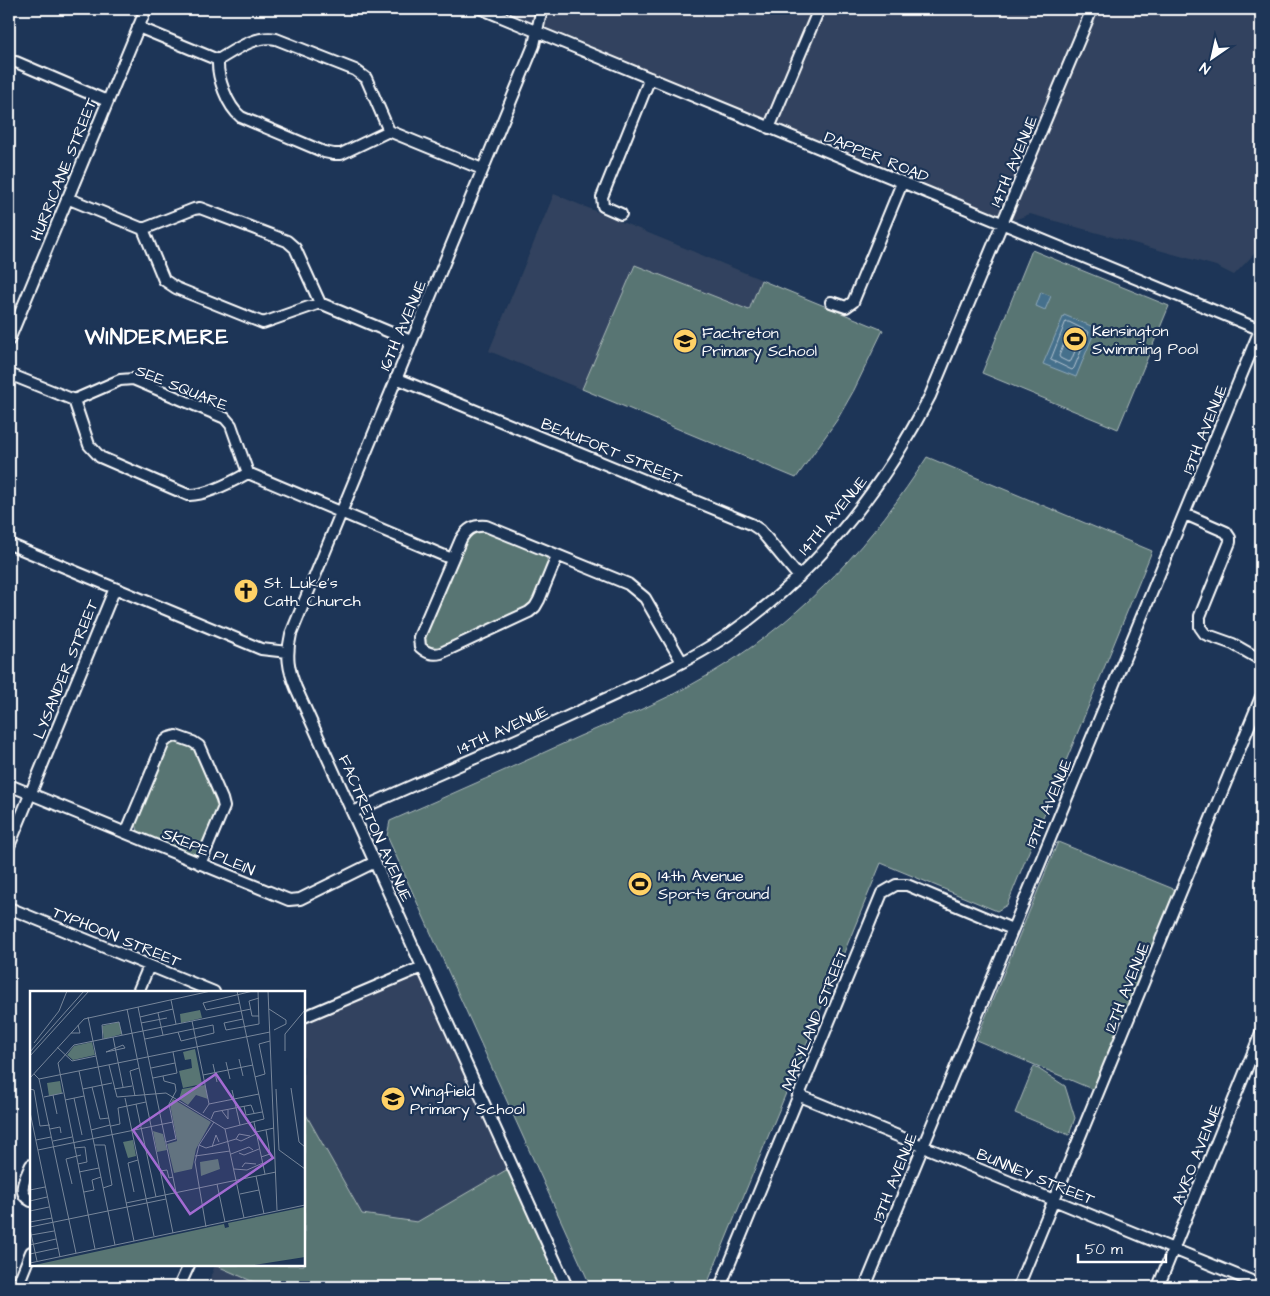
<svg xmlns="http://www.w3.org/2000/svg" width="1270" height="1296" viewBox="0 0 1270 1296" font-family="'Architects Daughter',sans-serif">
<style>
.built{fill:#32435e}
.green{fill:#587573;stroke:#acbab9}
.water{fill:#456f8c;stroke:#8fa9ba}
.lines{fill:none;stroke-linecap:round;stroke-linejoin:round}
.shore{stroke:#b5c5d1;stroke-width:1}
.minor-casing{stroke:#fff;stroke-width:14}
.minor{stroke:#1d3557;stroke-width:10}
.labels{text-anchor:middle;stroke-width:4.5;stroke-linejoin:round;paint-order:stroke}
.street-label{font-size:16px;fill:#fff;stroke:#1d3557}
.poi-label{font-size:16px;fill:#fff;stroke:#1d3557;text-anchor:start}
.district-label{font-size:21px;font-weight:bold;letter-spacing:1px;fill:#fff;stroke:#1d3557}
.inset-road{fill:none;stroke:#77869a;stroke-width:1}
.view{fill:#a36bd2;fill-opacity:0.15;stroke:#a36bd2;stroke-width:2.5}
.inset-edge{fill:none;stroke:#fff;stroke-width:2.5}
</style>
<rect width="100%" height="100%" fill="#1d3557"/>
<filter id="ink" filterUnits="userSpaceOnUse"><feTurbulence type="fractalNoise" baseFrequency=".02" numOctaves="2"/><feDisplacementMap in="SourceGraphic" scale="10" xChannelSelector="R" yChannelSelector="G"/><feConvolveMatrix kernelMatrix="1 2 1 2 8 2 1 2 1" color-interpolation-filters="sRGB"/></filter>
<g filter="url(#ink)">
<path class="built" d="M 482,9 L 1261,9 L 1261,256 L 1255,253 L 1234,275 L 1216,266 L 1030,214 L 1003,224 Z
M 554,194 L 883,330 L 854,390 L 837,420 L 796,478 L 489,351 Z
M 422,967 L 567,1287 L 207,1287 L 215,1265 L 304,1265 L 304,1017 Z"/>
<path class="green" d="M 1032,250 L 1169,306 L 1118,429 L 982,373 Z
M 635,265 L 749,310 L 761,280 L 883,330 L 854,390 L 837,420 L 796,478 L 582,389 Z
M 927,457 L 1152,551 L 1007,905 L 997,911 L 881,863 L 706,1287 L 591,1287 L 387,836 L 390,821 C 454,793 517,765 580,736 C 629,715 678,695 723,666 C 807,614 874,540 927,457 Z
M 473,531 L 486,531 L 542,553 L 547,559 L 548,567 L 532,605 L 439,649 L 431,649 L 426,644 L 426,635 L 465,540 Z
M 179,741 L 192,746 L 197,751 L 219,806 L 200,852 L 193,855 L 143,835 L 138,831 L 136,824 L 166,748 L 171,743 Z
M 1058,842 L 1176,890 L 1094,1090 L 976,1040 Z
M 1034,1066 L 1065,1086 L 1075,1118 L 1069,1135 L 1015,1113 Z
M 304,1111 L 362,1214 L 417,1222 L 513,1166 L 567,1287 L 265,1287 L 215,1265 L 304,1265 Z"/>
<path class="water" d="M 1041,292 L 1051,296 L 1045,310 L 1036,306 Z
M 1064,315 L 1096,328 L 1076,377 L 1043,364 Z"/>
<g class="lines">
<path class="shore" d="M 1066,322 L 1069,322 L 1089,332 L 1074,368 L 1072,370 L 1051,360 Z
M 1072,330 L 1080,333 L 1081,336 L 1071,361 L 1068,362 L 1060,358 L 1059,356 L 1069,331 Z"/>
<defs>
<path id="minor" d="M 482,9 L 1261,330
M 543,9 L 540,17 L 534,45 L 291,634 C 286,655 288,669 296,688 L 567,1287
M 138,27 L 218,60 C 235,50 255,35 276,39 L 355,70 L 366,78 L 389,131 L 482,169
M 218,60 C 217,77 227,106 241,117 L 324,152 L 334,154 L 341,154 L 389,131
M 9,62 L 16,62 L 107,101
M 769,128 L 819,9
M 67,198 L 143,229 L 194,209 L 200,208 L 287,241 L 295,248 L 320,303
M 621,214 L 603,206 L 602,197 L 650,78
M 143,229 L 164,280 L 176,288 L 263,323 L 320,303 L 411,341
M 831,302 L 846,307 L 853,302 L 902,183
M 9,340 L 146,9
M 9,374 L 74,400 L 120,380 L 133,379 L 225,418 L 231,425 L 248,473
M 396,378 L 751,524 L 760,530 L 799,577
M 74,400 L 89,445 L 100,457 L 188,495 C 205,496 232,482 248,473 L 452,559
M 1185,514 L 1226,532 L 1230,538 L 1230,542 L 1200,616 L 1200,627 L 1205,634 L 1233,644 L 1261,660
M 9,544 L 261,649 L 288,652
M 557,556 L 539,600 L 535,607 L 529,612 L 441,653 C 432,655 427,653 420,647 L 419,637 L 461,539 C 467,529 473,525 486,526 L 628,584 L 645,598 L 682,662
M 9,785 L 289,900 L 300,899 L 375,862
M 353,812 C 435,775 519,740 601,701 C 644,681 688,662 728,635 C 817,573 881,492 930,396 L 1092,9
M 126,833 L 164,742 L 169,738 L 176,736 L 193,742 L 199,746 L 222,799 L 224,807 L 200,864
M 9,846 L 115,588
M 9,908 L 214,992
M 138,992 L 149,966
M 304,1017 L 422,967
M 798,1095 L 1261,1285
M 31,1165 C 26,1177 15,1193 31,1201
M 17,1287 L 31,1252
M 179,1287 L 189,1265
M 720,1287 L 882,893 L 896,885 L 907,885 L 1012,929
M 865,1287 L 1260,330
M 1018,1287 L 1261,697
M 1158,1287 L 1261,1033"/>
</defs>
<use href="#minor" class="minor-casing"/>
<use href="#minor" class="minor"/>
</g>
</g>
<defs>
<symbol id="stadium-disc" viewBox="-11 -11 22 22"><circle r="9.5" fill="#ffd166" stroke="#1d3557"/><path d="M0-5a6.5 5 0 1 0 0 10a6.5 5 0 1 0 0-10ZM-3.5-1.8h7v3.6h-7Z" fill="#111"/></symbol>
<symbol id="school-disc" viewBox="-11 -11 22 22"><circle r="9.5" fill="#ffd166" stroke="#1d3557"/><path d="M0-5L7-2L0 1L-7-2ZM-4 1L0 2.5L4 1V4Q0 6-4 4Z" fill="#111"/></symbol>
<symbol id="church-disc" viewBox="-11 -11 22 22"><circle r="9.5" fill="#ffd166" stroke="#1d3557"/><path d="M-1.2-6h2.4v3.5h3.3v2.4h-3.3V6h-2.4V-.1h-3.3v-2.4h3.3Z" fill="#111"/></symbol>
</defs>
<g fill-rule="evenodd">
<use href="#stadium-disc" x="1061" y="325" width="28" height="28"/>
<use href="#school-disc" x="671" y="327" width="28" height="28"/>
<use href="#church-disc" x="232" y="577" width="28" height="28"/>
<use href="#stadium-disc" x="626" y="870" width="28" height="28"/>
<use href="#school-disc" x="379" y="1085" width="28" height="28"/>
</g>
<g class="labels">
<g class="street-label">
<text transform="translate(877 156) rotate(22)" y="6">DAPPER ROAD</text>
<text transform="translate(1013 161) rotate(-67)" y="6">14TH AVENUE</text>
<text transform="translate(63 169) rotate(-68)" y="6">HURRICANE STREET</text>
<text transform="translate(402 325) rotate(-67)" y="6">16TH AVENUE</text>
<text transform="translate(182 387) rotate(22)" y="6">SEE SQUARE</text>
<text transform="translate(1204 429) rotate(-68)" y="6">13TH AVENUE</text>
<text transform="translate(612 450) rotate(22)" y="6">BEAUFORT STREET</text>
<text transform="translate(832 515) rotate(-50)" y="6">14TH AVENUE</text>
<text transform="translate(65 669) rotate(-68)" y="6">LYSANDER STREET</text>
<text transform="translate(502 729) rotate(-24)" y="6">14TH AVENUE</text>
<text transform="translate(1048 803) rotate(-67)" y="6">13TH AVENUE</text>
<text transform="translate(376 828) rotate(66)" y="6">FACTRETON AVENUE</text>
<text transform="translate(209 851) rotate(23)" y="6">SKEPE PLEIN</text>
<text transform="translate(117 936) rotate(22)" y="6">TYPHOON STREET</text>
<text transform="translate(1126 987) rotate(-68)" y="6">12TH AVENUE</text>
<text transform="translate(814 1019) rotate(-68)" y="6">MARYLAND STREET</text>
<text transform="translate(1196 1154) rotate(-68)" y="6">AVRO AVENUE</text>
<text transform="translate(1036 1176) rotate(22)" y="6">BUNNEY STREET</text>
<text transform="translate(894 1177) rotate(-68)" y="6">13TH AVENUE</text>
</g>
<g class="poi-label">
<text x="1092" y="336">Kensington<tspan x="1092" dy="18">Swimming Pool</tspan></text>
<text x="702" y="338">Factreton<tspan x="702" dy="18">Primary School</tspan></text>
<text x="264" y="588">St. Luke's<tspan x="264" dy="18">Cath. Church</tspan></text>
<text x="658" y="881">14th Avenue<tspan x="658" dy="18">Sports Ground</tspan></text>
<text x="410" y="1096">Wingfield<tspan x="410" dy="18">Primary School</tspan></text>
</g>
<g class="district-label">
<text x="157" y="344">WINDERMERE</text>
</g>
</g>
<g transform="translate(30 991)">
<rect width="275" height="275" fill="#1d3557"/>
<path d="M 170,19 L 172,27 L 151,32 L 150,23 ZM 89,31 L 92,43 L 74,48 L 72,35 ZM 62,51 L 65,64 L 43,69 L 37,64 L 44,55 ZM 165,58 L 172,93 L 153,97 L 149,80 L 162,77 L 161,68 L 155,69 L 153,61 ZM 30,90 L 32,102 L 19,105 L 17,92 ZM 175,94 L 178,108 L 166,104 L 158,114 L 149,108 L 152,98 ZM 143,108 L 181,131 L 166,158 L 162,178 L 144,182 L 137,153 L 147,150 L 140,113 ZM 123,140 L 133,143 L 137,159 L 127,161 ZM 103,149 L 106,165 L 98,167 L 93,151 ZM 188,168 L 190,178 L 171,185 L 170,171 ZM 275,216 L 275,266 L 218,275 L 0,275 L 194,233 L 195,237 L 199,236 L 198,232 Z" fill="#587573"/>
<path class="inset-road" d="M 238,0 L 247,219M 229,7 L 219,10 L 222,25 L 229,25M 141,9 L 146,33M 210,12 L 176,19 L 173,12 L 223,0M 108,16 L 146,201M 97,18 L 143,242M 239,18 L 256,29 L 256,33 L 244,39M 128,22 L 133,44M 58,26 L 104,250M 110,26 L 143,18M 213,28 L 194,32 L 196,39 L 229,33 L 228,0M 162,30 L 179,113 L 173,122M 111,32 L 137,27M 41,42 L 50,42 L 48,34M 83,46 L 93,96M 73,48 L 72,34 L 89,31 L 92,44M 115,48 L 163,38 L 164,38 L 183,34 L 184,42 L 151,50 L 148,41M 4,52 L 29,20 L 37,0M 27,56 L 42,70 L 66,65M 255,60 L 255,43 L 275,19M 0,61 L 54,0M 76,61 L 93,54 L 95,57M 76,61 L 95,57M 0,65 L 59,0M 209,68 L 213,85M 196,71 L 200,88M 183,73 L 187,91M 79,74 L 87,106 L 136,102 L 195,138M 121,77 L 145,72M 49,80 L 85,254M 4,83 L 9,88 L 240,41M 173,84 L 223,74M 133,85 L 134,90 L 145,93 L 146,100 L 139,113 L 146,148 L 136,151M 225,86 L 235,83 L 229,53 L 240,50M 0,87 L 54,28 L 181,0M 123,87 L 147,82 L 143,61M 9,88 L 46,262M 62,96 L 70,128 L 79,127M 261,97 L 269,151 L 275,156M 0,98 L 4,99 L 10,135 L 20,134M 53,98 L 82,92M 84,98 L 102,95M 246,98 L 249,159 L 275,178M 202,99 L 210,134M 23,104 L 27,123M 105,105 L 100,80 L 109,77M 14,106 L 33,102M 44,107 L 52,144M 95,107 L 124,245M 35,109 L 54,105M 106,113 L 126,206M 179,113 L 229,103M 214,115 L 216,124 L 232,121M 192,120 L 198,128 L 198,119M 0,121 L 30,266M 181,128 L 184,121 L 221,114 L 224,122M 224,131 L 235,183M 81,135 L 90,133 L 88,117 L 116,111M 20,138 L 30,136 L 31,142M 195,138 L 234,128 L 207,0M 195,138 L 214,227M 61,139 L 80,134M 226,141 L 244,137M 206,148 L 211,150 L 226,143M 6,149 L 21,146M 23,150 L 42,146M 64,154 L 75,154 L 82,194 L 73,197M 169,154 L 176,157 L 206,148 L 209,143 L 220,145M 182,156 L 186,144 L 189,151M 44,157 L 55,156 L 57,171 L 48,173M 8,159 L 143,131M 209,162 L 214,164 L 229,158M 201,163 L 219,156 L 223,159M 165,165 L 200,160M 231,166 L 240,163 L 236,139M 212,176 L 215,172 L 226,173M 204,178 L 217,179 L 233,172M 130,180 L 137,179 L 139,187 L 143,186M 49,181 L 69,177M 226,185 L 234,223M 42,193 L 36,168 L 51,164M 187,193 L 195,231M 0,199 L 15,196M 54,201 L 64,199 L 62,189 L 71,186M 104,201 L 98,172 L 108,169M 210,203 L 229,199M 0,210 L 17,206M 96,212 L 246,181M 0,220 L 19,216M 0,231 L 22,227M 0,236 L 136,208M 176,236 L 165,171 L 169,154 L 184,131M 0,238 L 7,270M 1,244 L 24,240M 0,254 L 26,248M 65,258 L 28,72 L 44,54 L 221,18M 0,263 L 28,257M 0,272 L 275,214"/>
<path class="view" d="M 186,83 L 243,167 L 160,223 L 103,139 Z"/>
<rect width="275" height="275" class="inset-edge"/>
</g>
<rect width="1270" height="1296" fill="none" stroke="#1d3557" stroke-width="30"/>
<rect x="15" y="15" width="1240" height="1266" fill="none" stroke="#fff" stroke-width="2" filter="url(#ink)"/>
<g transform="translate(1212 58) rotate(214)" stroke="#1d3557" stroke-width="4" paint-order="stroke">
<path d="M0-4L9 19L0 12L-9 19Z" fill="#ffffff"/>
<text y="-8" font-size="14" font-weight="bold" text-anchor="middle" fill="#ffffff">N</text>
</g>
<path d="M1078 1254v8h88v-8" fill="none" stroke="#ffffff" stroke-width="2.5"/>
<text x="1085" y="1254" font-size="15" fill="#ffffff" stroke="#1d3557" stroke-width="4" paint-order="stroke">50 m</text>
</svg>
